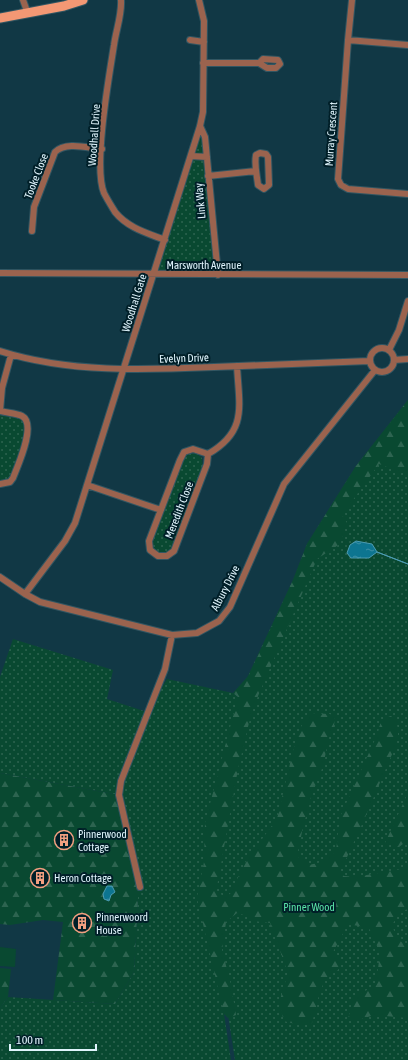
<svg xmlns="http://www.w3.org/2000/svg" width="408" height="1060" viewBox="0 0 408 1060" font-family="'Asap Condensed',sans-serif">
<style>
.grass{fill:url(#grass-dots)}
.forest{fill:url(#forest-firs)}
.green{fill:#094931}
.water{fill:url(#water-ripples);stroke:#4c9bb1}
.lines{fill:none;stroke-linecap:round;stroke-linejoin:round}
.street-casing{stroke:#325662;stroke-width:8}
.primary-casing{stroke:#325662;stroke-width:11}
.street{stroke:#9b634e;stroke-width:6}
.primary{stroke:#f39874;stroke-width:9}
.labels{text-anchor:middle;stroke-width:4;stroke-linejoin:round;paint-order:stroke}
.street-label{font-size:11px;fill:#e0f5fd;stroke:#001f28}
.poi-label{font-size:11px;fill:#e0f5fd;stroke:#001f28;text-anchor:start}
.park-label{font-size:11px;fill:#5be5aa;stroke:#001f28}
</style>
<defs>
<pattern id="grass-dots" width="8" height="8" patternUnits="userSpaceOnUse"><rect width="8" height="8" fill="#094931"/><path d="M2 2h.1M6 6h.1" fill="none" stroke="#2d6450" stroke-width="1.8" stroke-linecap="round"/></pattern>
<pattern id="forest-firs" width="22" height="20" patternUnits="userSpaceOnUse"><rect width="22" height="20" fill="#094931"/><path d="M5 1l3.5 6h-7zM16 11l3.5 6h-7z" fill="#2d6450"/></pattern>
<pattern id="water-ripples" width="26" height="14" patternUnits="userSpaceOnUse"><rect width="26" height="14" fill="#0d7590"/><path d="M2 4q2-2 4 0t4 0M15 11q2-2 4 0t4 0" fill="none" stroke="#3c90a6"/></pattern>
</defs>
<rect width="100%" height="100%" fill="#113845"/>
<path class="grass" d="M 200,126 L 205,137 L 218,275 L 153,275 Z
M 408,400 L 408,1060 L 235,1060 L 228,1015 L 224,1014 L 231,1060 L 0,1060 L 0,1008 L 8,997 L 115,1004 L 134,972 L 138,894 L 119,795 L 0,773 L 0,677 L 13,639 L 113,670 L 107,699 L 147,712 L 167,679 L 233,693 L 238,697 L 293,580 L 307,544 L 356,466 Z
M 0,415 L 22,419 L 27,427 L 11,478 L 3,482 L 0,480 Z
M 196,453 L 202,458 L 203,469 L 172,549 L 167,554 L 159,554 L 153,549 L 151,542 L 183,458 L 189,454 Z"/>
<path class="forest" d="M 408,400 L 408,475 L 379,464 L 342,515 L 347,523 L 340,544 L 317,559 L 252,710 L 238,769 L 216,892 L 224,896 L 230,894 L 247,859 L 277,819 L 297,734 L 309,713 L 330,714 L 335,717 L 333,734 L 329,737 L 323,766 L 311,797 L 303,827 L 297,856 L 309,865 L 322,862 L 336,851 L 340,817 L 378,733 C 380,723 381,719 391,716 C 400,725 399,733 396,745 C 382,777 369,810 354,842 C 348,853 347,861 338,871 L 344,876 L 355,877 L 408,868 L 408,909 L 400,912 L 392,925 L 397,939 L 408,946 L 408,1018 L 374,1015 L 352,1022 L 348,1019 L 354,997 L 376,985 L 380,953 L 369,928 L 348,924 L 333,952 L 341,959 L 338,970 L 326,978 L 320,991 L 312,1023 L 302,1026 L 284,1021 L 279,1003 L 288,973 L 270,923 L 254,921 L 244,915 L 237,913 L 226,922 L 222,950 L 231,985 L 236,1015 L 228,1018 L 224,1014 L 197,898 L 204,862 L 205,823 L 238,697 L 233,693 L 249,675 L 293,580 L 307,544 L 356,466 Z
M 0,773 L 119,795 L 139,879 L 134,972 L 115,1004 L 53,1000 L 63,922 L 43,920 L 10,925 L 0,924 Z
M 408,793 L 408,840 L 399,847 L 385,843 Z
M 0,968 L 11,969 L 8,997 L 0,1008 Z"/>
<path class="green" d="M 0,947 L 16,949 L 15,967 L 0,966 Z"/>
<path class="water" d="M 356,541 L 372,544 L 377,552 L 408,564 L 377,552 L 369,558 L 351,558 L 347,553 L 350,545 Z
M 107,886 L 112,886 L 115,892 L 111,895 L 109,901 L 104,899 L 103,894 Z"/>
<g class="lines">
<defs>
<path id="street" d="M 23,0 L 28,14
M 121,0 C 122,15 116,30 114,45 C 109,77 93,166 104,193 C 107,199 112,207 115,212 C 128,228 147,233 165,240
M 190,40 L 204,42
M 348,40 L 352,0
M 408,45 L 348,40 L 338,179 L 341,185 L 348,189 L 408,194
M 203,63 L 259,63 L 263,59 L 278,60 L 280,64 L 276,68 L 267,68 L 259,63
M 200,126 L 205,137 L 218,275
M 260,153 L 266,154 L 268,157 L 269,185 L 264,189 L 258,185 C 257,175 254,165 256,155 Z
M 191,156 L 207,157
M 208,176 L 256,171
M 32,231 L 34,207 L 55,152 C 66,141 88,148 102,149
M 0,273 L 408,275
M370 360a12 12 0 1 1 24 0a12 12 0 1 1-24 0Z
M 389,350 L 399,330 L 408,301
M 0,351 C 69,373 144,370 214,367 C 266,365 318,363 369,361
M 394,360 L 408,359
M 0,411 C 7,413 16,413 22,416 C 37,424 18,465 13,478 L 10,482 L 0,484
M 0,411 L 2,388 L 11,355
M 193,449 L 208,454 L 207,464 L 174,551 L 167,556 L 158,556 L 150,550 L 149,541 L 180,460 L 184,452 Z
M 208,454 C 248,431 239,406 237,366
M 87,485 L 161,510
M 0,577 L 25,594 L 40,602 L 172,635 L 197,633 L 219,621 L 230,607 L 284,484 L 375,370
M 25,594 L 65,541 L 75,523 L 200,126 L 203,112 L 204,21 L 199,0
M 140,887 L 119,795 L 121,781 L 165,669 L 172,635"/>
<path id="primary" d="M 0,18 L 64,6 L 83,0"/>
</defs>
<use href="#street" class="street-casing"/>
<use href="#primary" class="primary-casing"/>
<use href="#street" class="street"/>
<use href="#primary" class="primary"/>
</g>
<defs>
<symbol id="building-ring" viewBox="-11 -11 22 22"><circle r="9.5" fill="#001f28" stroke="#f2a080" stroke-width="1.5"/><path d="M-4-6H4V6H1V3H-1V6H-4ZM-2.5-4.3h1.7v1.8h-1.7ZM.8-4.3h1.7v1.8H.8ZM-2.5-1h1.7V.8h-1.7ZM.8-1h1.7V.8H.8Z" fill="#f2a080"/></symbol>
</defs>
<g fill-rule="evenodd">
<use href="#building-ring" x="53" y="829" width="22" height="22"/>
<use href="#building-ring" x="29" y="867" width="22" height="22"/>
<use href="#building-ring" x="71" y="912" width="22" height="22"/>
</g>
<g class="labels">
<g class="street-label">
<text transform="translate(331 134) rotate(-86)" y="4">Murray Crescent</text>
<text transform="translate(94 135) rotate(-86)" y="4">Woodhall Drive</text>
<text transform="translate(36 176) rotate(-69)" y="4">Tooke Close</text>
<text transform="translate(200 201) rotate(-95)" y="4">Link Way</text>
<text x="204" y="269">Marsworth Avenue</text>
<text transform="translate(134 303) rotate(-73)" y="4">Woodhall Gate</text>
<text transform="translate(184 358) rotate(-2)" y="4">Evelyn Drive</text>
<text transform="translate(179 510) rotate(-69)" y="4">Meredith Close</text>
<text transform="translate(225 588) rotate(-63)" y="4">Albury Drive</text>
</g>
<g class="poi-label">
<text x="78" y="838">Pinnerwood<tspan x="78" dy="13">Cottage</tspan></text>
<text x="54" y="882">Heron Cottage</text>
<text x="96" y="921">Pinnerwoord<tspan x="96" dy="13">House</tspan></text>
</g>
<g class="park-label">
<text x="309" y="911">Pinner Wood</text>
</g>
</g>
<path d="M10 1044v6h86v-6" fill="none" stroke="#e0f5fd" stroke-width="2"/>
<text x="16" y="1044" font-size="12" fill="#e0f5fd" stroke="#001f28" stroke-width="3" paint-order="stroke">100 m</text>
</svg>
